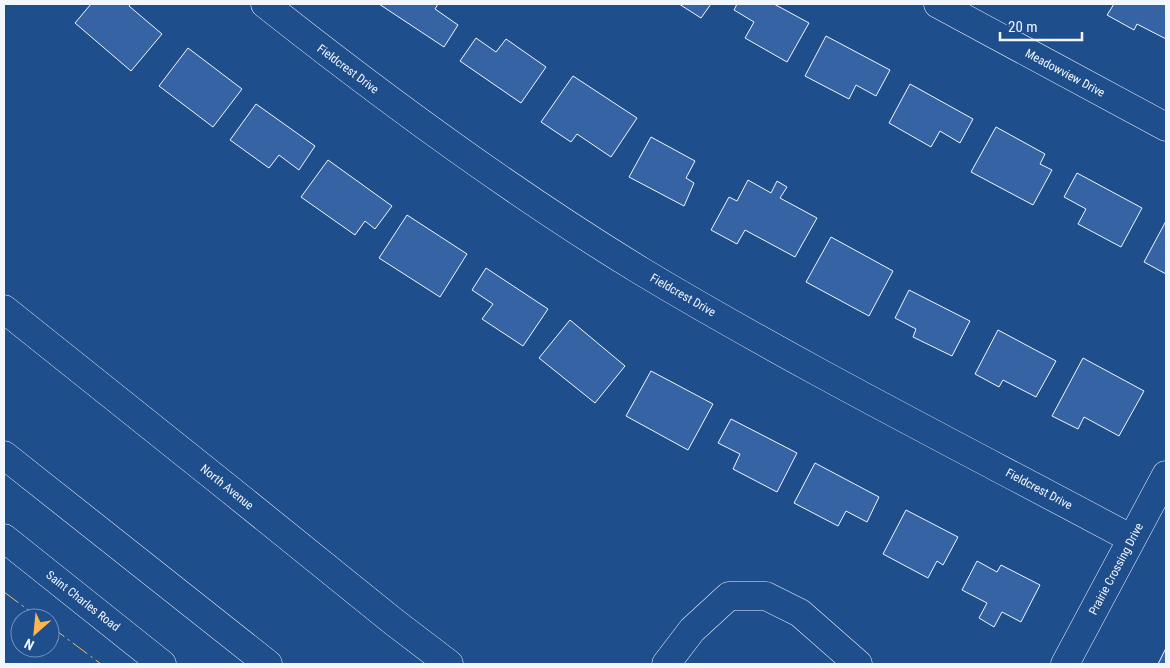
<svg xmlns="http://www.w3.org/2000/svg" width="1170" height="668" viewBox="0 0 1170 668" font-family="'Roboto Condensed',sans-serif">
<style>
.building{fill:#3563a3;stroke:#f2f6ff}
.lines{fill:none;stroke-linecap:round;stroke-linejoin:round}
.minor-casing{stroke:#f2f6ff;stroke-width:29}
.major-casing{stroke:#f2f6ff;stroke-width:29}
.minor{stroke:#1f4e8c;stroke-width:28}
.major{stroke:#1f4e8c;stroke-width:28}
.power{stroke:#ffb74d;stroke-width:1;stroke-dasharray:18 4 2.5 4;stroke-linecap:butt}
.labels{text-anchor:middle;stroke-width:4;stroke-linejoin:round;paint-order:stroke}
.street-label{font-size:12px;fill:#f2f6ff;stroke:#1f4e8c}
</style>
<rect width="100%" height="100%" fill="#1f4e8c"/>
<path class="building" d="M 91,4 L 131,4 L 129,6 L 162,34 L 131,71 L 75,23 Z
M 379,4 L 438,4 L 435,9 L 458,25 L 444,47 Z
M 679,4 L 711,4 L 701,18 Z
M 737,4 L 774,4 L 809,23 L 787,62 L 745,38 L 754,22 L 734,10 Z
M 1114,4 L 1166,4 L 1166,39 L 1137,24 L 1134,30 L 1107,15 Z
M 826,36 L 890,70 L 876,96 L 856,85 L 849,99 L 805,76 Z
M 476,38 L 496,52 L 506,39 L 546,67 L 521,103 L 460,61 Z
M 188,48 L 242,89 L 213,127 L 159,86 Z
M 573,76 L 637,118 L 611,157 L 577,134 L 571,142 L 541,122 Z
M 910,84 L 973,119 L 960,143 L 940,131 L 931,147 L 889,123 Z
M 256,104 L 315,146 L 299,170 L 279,155 L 269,168 L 230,140 Z
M 996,127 L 1045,154 L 1040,164 L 1052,170 L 1033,205 L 971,172 Z
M 651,137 L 695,161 L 686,178 L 694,183 L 684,206 L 629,177 Z
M 328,160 L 392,206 L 375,229 L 365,221 L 355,235 L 301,197 Z
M 1077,173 L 1142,208 L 1121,247 L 1078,224 L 1086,209 L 1064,197 Z
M 748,180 L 771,193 L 777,181 L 787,187 L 780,198 L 817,218 L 795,257 L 745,230 L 737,244 L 711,230 L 729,197 L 737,201 Z
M 407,215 L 467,254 L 440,297 L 379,258 Z
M 1166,221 L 1166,274 L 1144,262 Z
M 831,237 L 893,271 L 869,316 L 806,282 Z
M 486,268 L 548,309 L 523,346 L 482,319 L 493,304 L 472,290 Z
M 909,290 L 970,321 L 952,356 L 913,337 L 916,329 L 895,318 Z
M 570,320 L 625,366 L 595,403 L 539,358 Z
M 998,330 L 1056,361 L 1036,397 L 1003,380 L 999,387 L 975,374 Z
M 1083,358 L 1144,391 L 1119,436 L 1084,417 L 1078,429 L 1052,416 Z
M 651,371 L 713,404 L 688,450 L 626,416 Z
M 731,419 L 797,453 L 777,492 L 733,469 L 740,454 L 718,443 Z
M 815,463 L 879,497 L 867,522 L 846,511 L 838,526 L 794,503 Z
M 906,510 L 958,537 L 943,565 L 937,561 L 928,578 L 883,554 Z
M 977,561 L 997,572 L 1001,565 L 1040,585 L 1021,622 L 1002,612 L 994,627 L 979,618 L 987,603 L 962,590 Z
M 1166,648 L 1166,664 L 1158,664 Z"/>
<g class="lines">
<defs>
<path id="minor" d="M 265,4 C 385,99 510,191 641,271 C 801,367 968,451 1132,539
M 938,4 L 1166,127
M 4,538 L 162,664
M 666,664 L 692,630 L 729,596 L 766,596 L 800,613 L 858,664
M 1065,664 L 1166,475"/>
<path id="major" d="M 4,309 L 228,488 L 394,622 L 449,664
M 4,455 L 268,664"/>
</defs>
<use href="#minor" class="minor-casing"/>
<use href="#major" class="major-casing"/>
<use href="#minor" class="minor"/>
<use href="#major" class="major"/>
<path class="power" d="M 4,592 L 39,618
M 50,626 L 101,664"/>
</g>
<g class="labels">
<g class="street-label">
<text transform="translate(348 69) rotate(37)" y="4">Fieldcrest Drive</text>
<text transform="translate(1065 73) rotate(28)" y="4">Meadowview Drive</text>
<text transform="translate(683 295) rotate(30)" y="4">Fieldcrest Drive</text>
<text transform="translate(227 487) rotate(39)" y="4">North Avenue</text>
<text transform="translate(1039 489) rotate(28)" y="4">Fieldcrest Drive</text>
<text transform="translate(1116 569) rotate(-62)" y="4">Prairie Crossing Drive</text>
<text transform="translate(83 601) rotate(38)" y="4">Saint Charles Road</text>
</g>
</g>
<rect width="1170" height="668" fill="none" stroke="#f2f6ff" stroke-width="10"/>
<g transform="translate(35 633) rotate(207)"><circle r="24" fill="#1f4e8c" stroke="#7391ba"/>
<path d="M0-4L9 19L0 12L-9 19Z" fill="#ffb74d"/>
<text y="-8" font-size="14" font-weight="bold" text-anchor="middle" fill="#f2f6ff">N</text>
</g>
<path d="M1000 32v8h82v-8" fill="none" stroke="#f2f6ff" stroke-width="2.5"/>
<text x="1008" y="32" font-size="15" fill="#f2f6ff" stroke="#1f4e8c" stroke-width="4" paint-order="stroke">20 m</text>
</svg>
